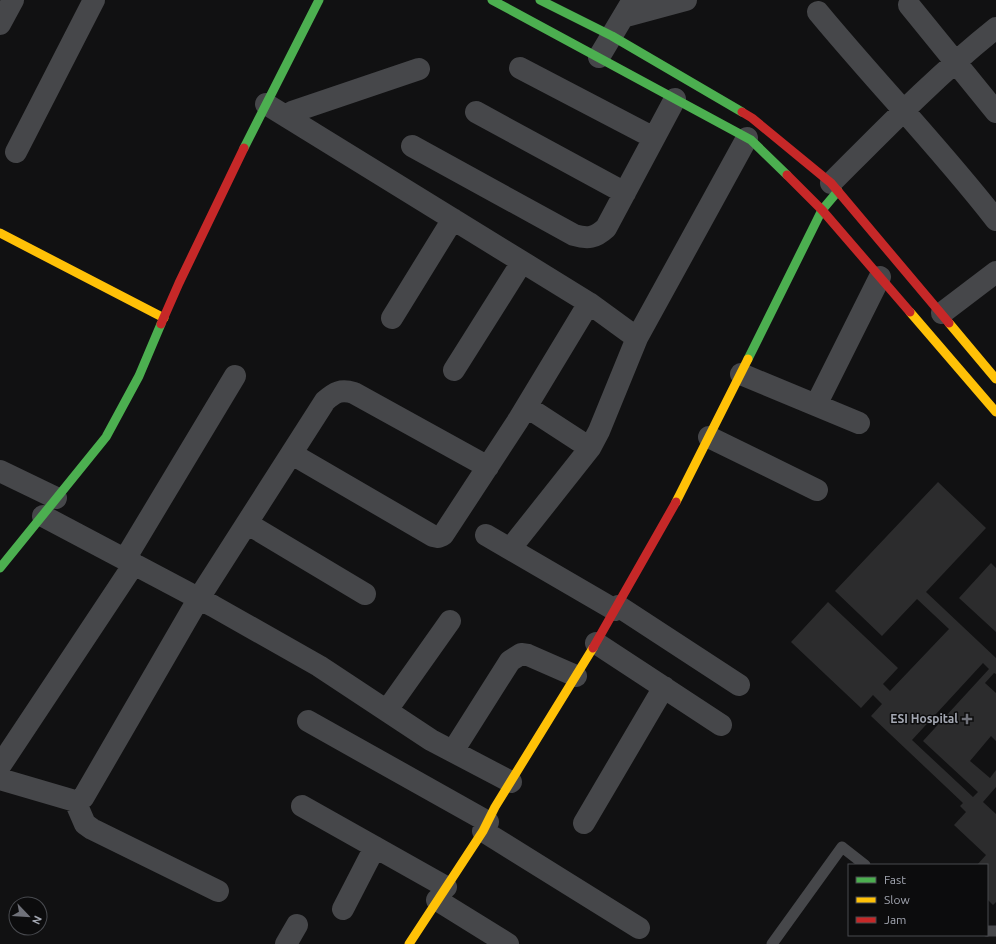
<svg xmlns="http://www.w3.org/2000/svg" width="996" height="944" viewBox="0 0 996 944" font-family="Ubuntu,sans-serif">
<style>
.building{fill:#2c2c2d;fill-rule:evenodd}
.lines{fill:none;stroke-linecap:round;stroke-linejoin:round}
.lane{stroke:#46474a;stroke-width:11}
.street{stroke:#46474a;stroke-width:22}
.fast{stroke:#4caf50;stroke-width:9}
.slow{stroke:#ffc107;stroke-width:9}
.jam{stroke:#c62828;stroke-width:9}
.poi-dot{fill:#70727a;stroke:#0c0c0d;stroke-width:1.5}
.labels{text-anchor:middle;stroke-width:3;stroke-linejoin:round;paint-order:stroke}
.poi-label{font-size:12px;font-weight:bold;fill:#a3a7b2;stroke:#0c0c0d;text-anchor:end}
</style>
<rect width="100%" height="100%" fill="#111112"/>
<path class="building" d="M 938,482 L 986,528 L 926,592 L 996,658 L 996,674 L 994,673 L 985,683 L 996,693 L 996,741 L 991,736 L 970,761 L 990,778 L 996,770 L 996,787 L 983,802 L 996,814 L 996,902 L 993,905 L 987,899 L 987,865 L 977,865 L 986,855 L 954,825 L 966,812 L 960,806 L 963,803 L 871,716 L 882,704 L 873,695 L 861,708 L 791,642 L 828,602 L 898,668 L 883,684 L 890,691 L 949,629 L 917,599 L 882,636 L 835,591 ZM 983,663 L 989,669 L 923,741 L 978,792 L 973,797 L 912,740 Z
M 991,563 L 996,568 L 996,632 L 959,598 Z"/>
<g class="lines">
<path class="lane" d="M 987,931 L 996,931
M 772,944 L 842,847 L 865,865"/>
<path class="street" d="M 909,5 L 996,112
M 818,12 C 876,82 940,148 996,220
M 623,17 L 686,0
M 0,24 L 13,0
M 599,57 L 633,0
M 520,68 L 654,138
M 266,104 L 589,303
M 476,112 L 625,193
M 288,117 L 292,112 L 419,69
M 412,146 L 574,235 C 588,239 595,238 606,228 L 675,99
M 16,152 L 94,0
M 831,183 C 884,130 937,75 996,28
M 942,313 L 996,272
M 392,318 L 453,219
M 454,370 L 522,262
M 741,374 L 859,423
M 816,405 L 880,277
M 527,407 L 590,448
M 709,437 L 817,490
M 292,454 L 433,536 L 438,537 L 443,535 L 517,422 L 589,303 L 637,338 L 747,138
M 0,471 L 56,498
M 43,516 L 213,606 L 319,666 L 431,740 L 511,782
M 248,524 L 365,594
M 486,535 L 615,610
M 510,549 L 590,448 L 599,431 L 637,338
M 125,559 L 235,376
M 618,606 L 739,685
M 596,643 L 721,725
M 387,710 L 450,621
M 308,721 L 488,822
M 453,751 L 510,661 L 521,654 L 528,655 L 576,676
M 0,766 L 134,564
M 0,779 L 75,801 L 83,798 L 199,598 L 325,401 C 335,392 341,389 354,393 L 488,467
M 75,801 L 85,824 L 92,829 L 218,891
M 302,806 L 446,887
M 584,823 L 664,687
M 483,831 L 639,928
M 437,900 L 508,944
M 343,909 L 375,847
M 286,944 L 297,925"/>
<path class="fast" d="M 492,0 L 751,140 L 787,175
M 540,0 L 612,36 L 742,112
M 244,148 L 319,0
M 748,359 L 822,210 L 838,191
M 0,568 L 106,437 L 139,376 L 161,324"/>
<path class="slow" d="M 0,233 L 164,318
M 910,312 L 996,412
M 949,323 L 996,379
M 676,502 L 748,359
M 409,944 L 483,831 L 495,807 L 593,648"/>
<path class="jam" d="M 742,112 L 752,118 L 831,183 L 949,323
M 787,175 L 822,210 L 910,312
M 161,324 L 179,283 L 244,148
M 593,648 L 676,502"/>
</g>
<path class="poi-dot" d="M965 713h4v4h4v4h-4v4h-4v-4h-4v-4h4z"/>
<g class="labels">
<g class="poi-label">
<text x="958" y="723">ESI Hospital</text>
</g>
</g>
<rect x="848" y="864" width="140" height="72" fill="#0c0c0d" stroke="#484a4f"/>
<rect x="856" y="877" width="20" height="6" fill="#4caf50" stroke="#484a4f"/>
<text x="884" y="884" font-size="12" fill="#a3a7b2">Fast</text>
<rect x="856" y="897" width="20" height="6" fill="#ffc107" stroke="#484a4f"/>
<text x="884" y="904" font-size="12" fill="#a3a7b2">Slow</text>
<rect x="856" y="917" width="20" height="6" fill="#c62828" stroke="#484a4f"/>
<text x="884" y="924" font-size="12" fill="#a3a7b2">Jam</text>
<g transform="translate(28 916) rotate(115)"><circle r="19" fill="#0c0c0d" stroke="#484a4f"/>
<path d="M0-3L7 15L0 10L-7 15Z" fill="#70727a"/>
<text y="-6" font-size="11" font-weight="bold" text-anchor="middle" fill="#a3a7b2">N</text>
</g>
</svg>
